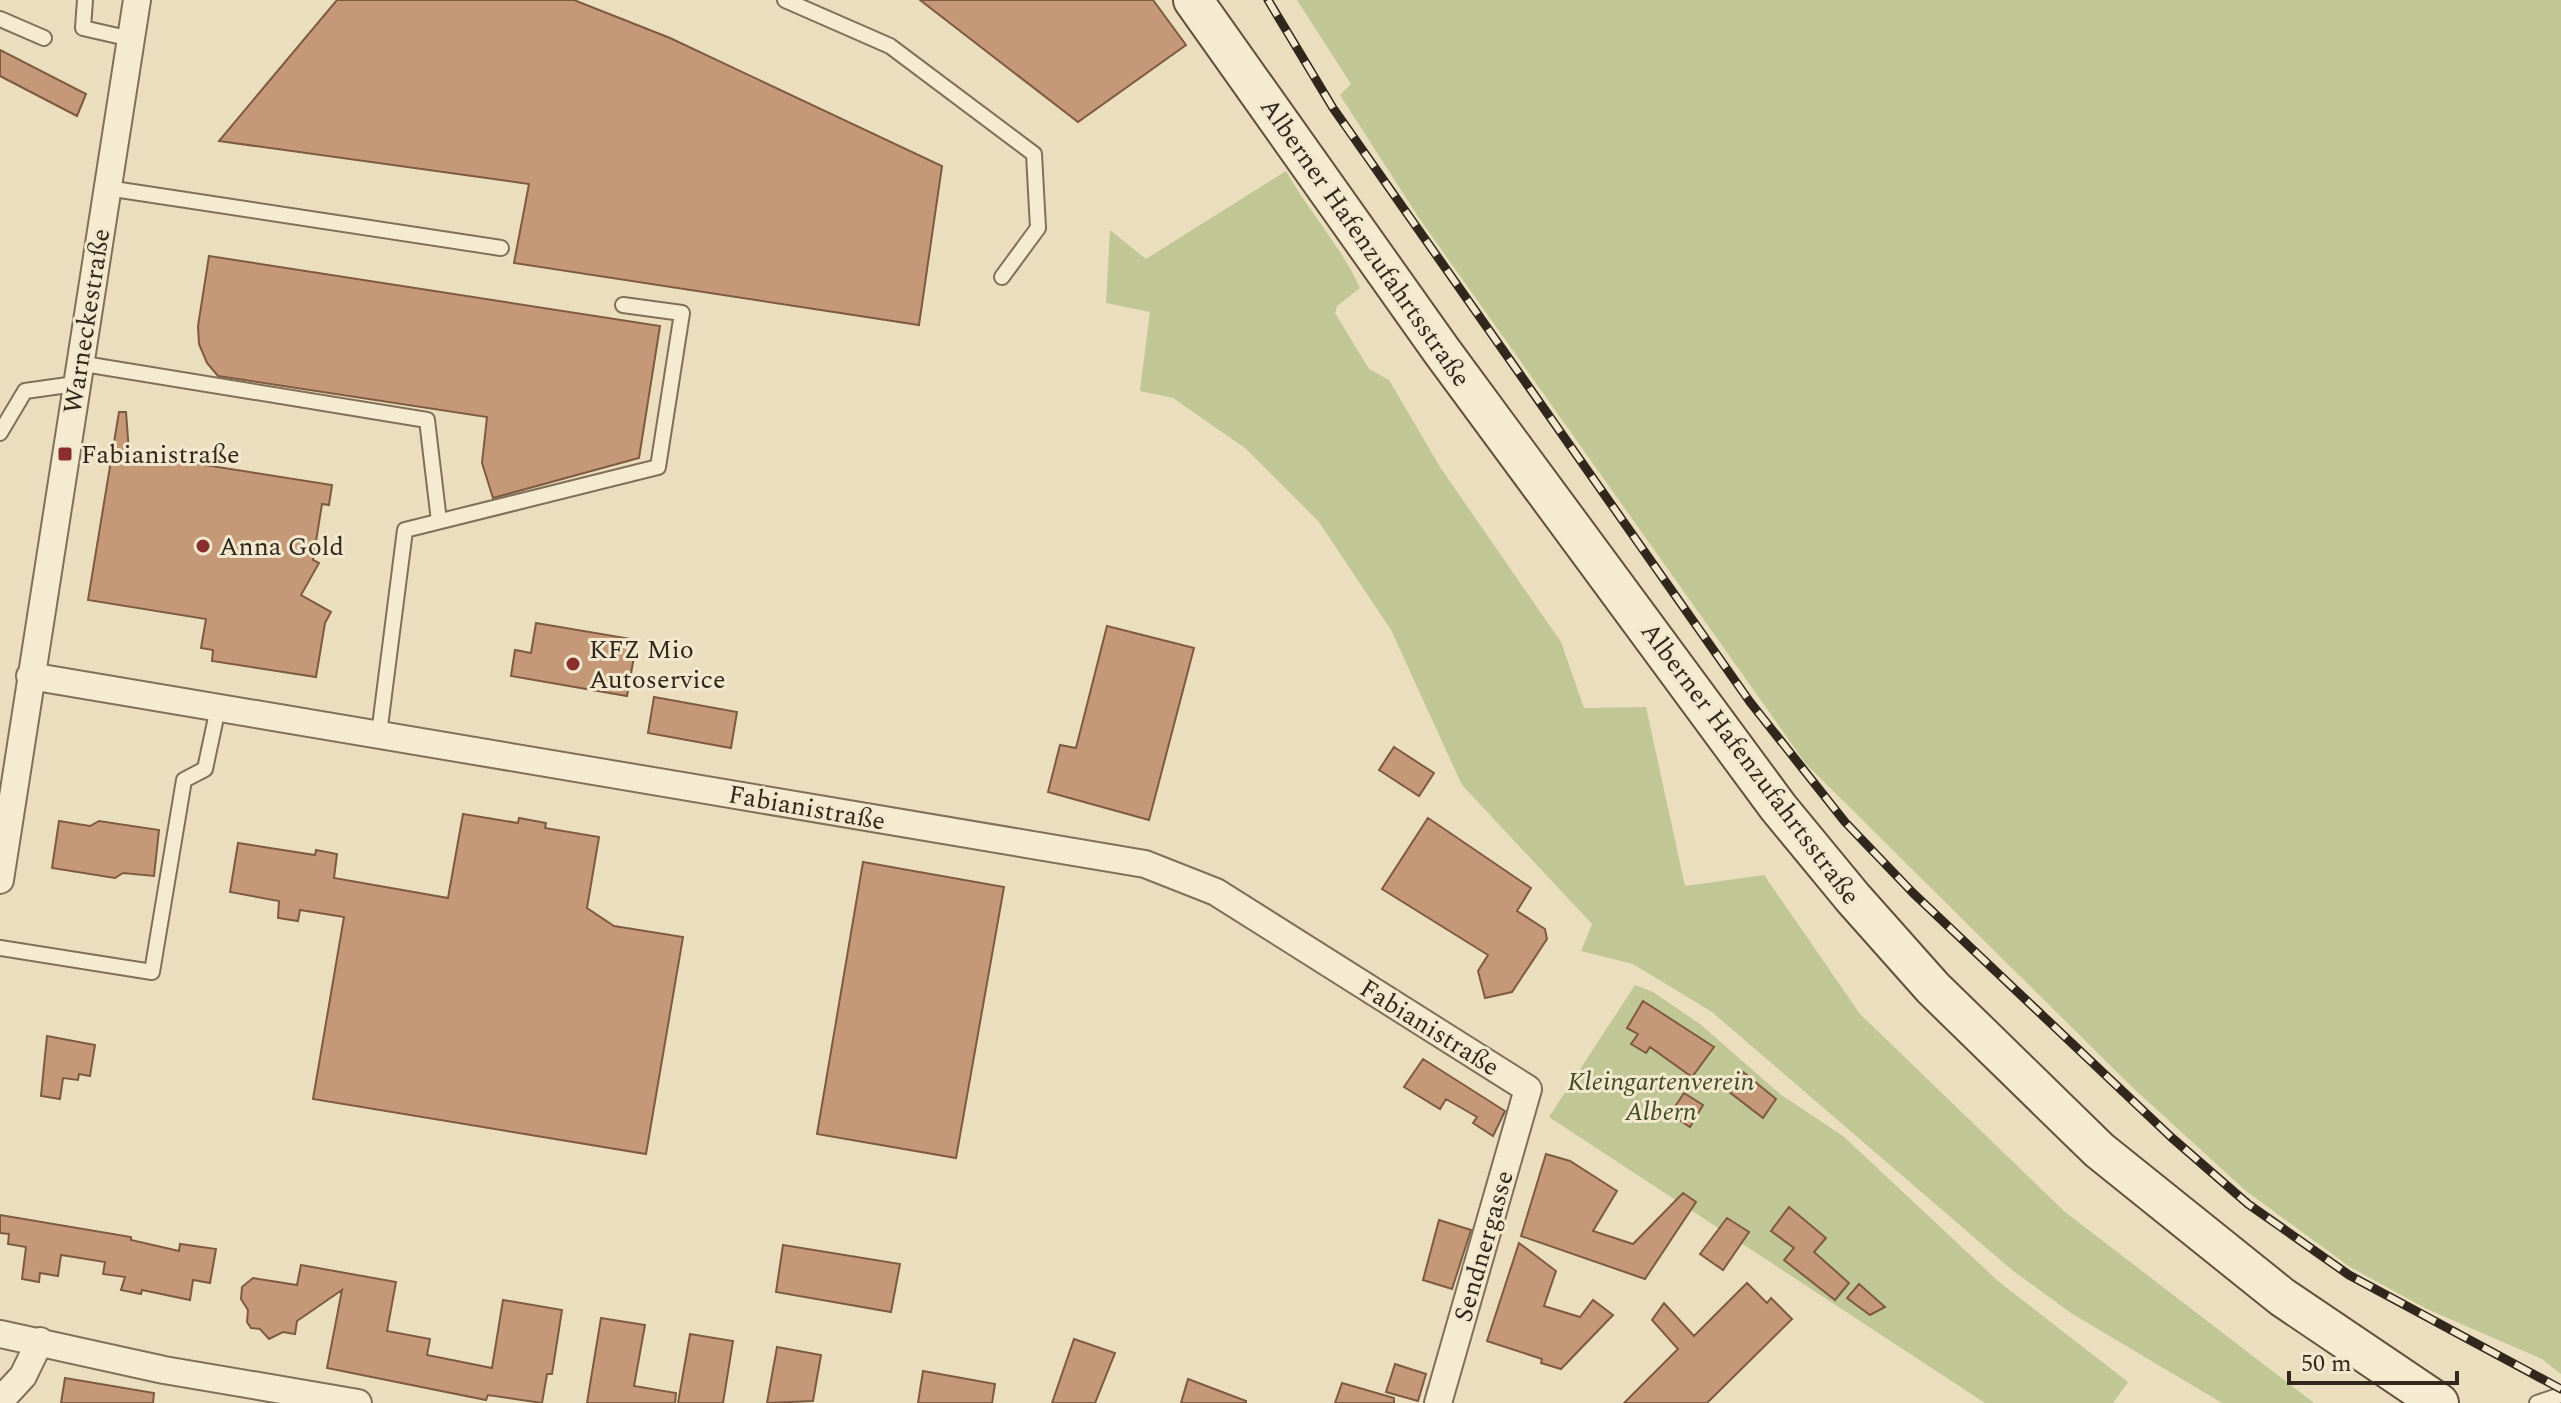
<svg xmlns="http://www.w3.org/2000/svg" width="2561" height="1403" viewBox="0 0 2561 1403" font-family="Spectral,serif">
<style>
.green{fill:#c0c694}
.building{fill:#c59977;stroke:#7e5a41;stroke-width:2}
.lines{fill:none;stroke-linecap:round;stroke-linejoin:round}
.service-casing{stroke:#816f59;stroke-width:18}
.minor-casing{stroke:#816f59;stroke-width:30}
.secondary-casing{stroke:#63503c;stroke-width:42}
.service{stroke:#f5ebd1;stroke-width:14}
.minor{stroke:#f5ebd1;stroke-width:26}
.secondary{stroke:#f5ebd1;stroke-width:38}
.rail-casing{stroke:#31271c;stroke-width:9}
.rail{stroke:#f2e8ce;stroke-width:6;stroke-dasharray:18;stroke-linecap:butt}
.poi-dot{fill:#8b2f2e;stroke:#f2e8ce;stroke-width:3}
.labels{text-anchor:middle;stroke-width:6;stroke-linejoin:round;paint-order:stroke}
.street-label{font-size:26px;fill:#31271c;stroke:#f2e8ce}
.poi-label{font-size:26px;fill:#31271c;stroke:#f2e8ce;text-anchor:start}
.park-label{font-size:26px;font-style:italic;fill:#424c24;stroke:#f2e8ce}
</style>
<rect width="100%" height="100%" fill="#eadebf"/>
<path class="green" d="M 1297,0 L 2561,0 L 2561,1374 L 2542,1359 L 2427,1309 L 2350,1267 L 2246,1191 L 2132,1087 L 1806,764 L 1419,218 L 1340,95 L 1351,84 Z
M 1286,171 C 1309,212 1341,246 1360,288 L 1337,306 L 1335,313 L 1369,369 L 1389,380 L 1440,467 L 1561,642 L 1584,708 L 1646,707 L 1685,886 L 1764,875 L 1860,1014 L 2065,1212 L 2314,1403 L 2222,1403 L 2071,1313 L 2012,1270 L 1712,1012 L 1633,964 L 1581,951 L 1592,924 L 1462,785 L 1391,630 L 1319,522 L 1245,448 L 1173,398 L 1140,391 L 1150,312 L 1106,303 L 1110,230 L 1146,259 Z
M 1635,985 L 1653,992 L 1700,1024 L 1780,1094 L 1843,1136 L 1998,1281 L 2128,1382 L 2113,1403 L 1985,1403 L 1549,1117 Z"/>
<path class="building" d="M 337,0 L 574,0 L 670,38 L 942,166 L 919,325 L 514,263 L 529,184 L 219,141 Z
M 920,0 L 1153,0 L 1186,45 L 1078,122 Z
M 0,50 L 86,94 L 77,116 L 0,76 Z
M 209,256 L 660,326 L 639,458 L 493,498 L 482,463 L 487,417 L 218,376 L 207,363 L 199,344 L 198,326 Z
M 119,412 L 126,412 L 129,452 L 179,452 L 179,461 L 332,485 L 329,505 L 322,504 L 313,560 L 319,563 L 301,595 L 331,612 L 325,623 L 316,677 L 212,661 L 213,650 L 201,648 L 206,619 L 88,600 Z
M 536,623 L 637,640 L 627,696 L 511,676 L 515,650 L 531,653 Z
M 1107,626 L 1194,648 L 1149,820 L 1048,792 L 1060,745 L 1076,748 Z
M 654,697 L 737,712 L 731,748 L 648,733 Z
M 1394,747 L 1434,773 L 1419,796 L 1379,770 Z
M 463,814 L 518,823 L 519,818 L 546,823 L 545,828 L 599,837 L 587,908 L 614,926 L 683,937 L 646,1154 L 313,1099 L 344,917 L 300,910 L 298,921 L 278,918 L 279,901 L 230,892 L 238,843 L 315,855 L 316,850 L 337,854 L 334,878 L 448,898 Z
M 1428,818 L 1531,888 L 1517,911 L 1545,929 L 1547,939 L 1512,992 L 1485,998 L 1478,971 L 1488,955 L 1382,889 Z
M 59,821 L 90,826 L 99,821 L 159,830 L 154,876 L 123,873 L 115,878 L 52,868 Z
M 863,862 L 1004,887 L 956,1158 L 817,1134 Z
M 1643,1001 L 1714,1047 L 1692,1077 L 1650,1047 L 1646,1053 L 1631,1044 L 1638,1034 L 1627,1028 Z
M 47,1036 L 95,1045 L 90,1076 L 79,1074 L 78,1080 L 63,1078 L 60,1099 L 41,1096 Z
M 1423,1059 L 1505,1111 L 1493,1136 L 1473,1123 L 1477,1117 L 1446,1099 L 1440,1109 L 1404,1087 Z
M 1743,1072 L 1776,1099 L 1763,1118 L 1728,1091 Z
M 1684,1093 L 1703,1105 L 1690,1127 L 1670,1114 Z
M 1546,1154 L 1570,1161 L 1617,1191 L 1593,1231 L 1633,1244 L 1683,1193 L 1696,1202 L 1645,1279 L 1521,1236 Z
M 1789,1207 L 1826,1238 L 1814,1252 L 1849,1283 L 1835,1300 L 1784,1260 L 1794,1248 L 1771,1231 Z
M 0,1215 L 131,1237 L 131,1240 L 179,1251 L 180,1244 L 216,1249 L 210,1283 L 193,1280 L 190,1300 L 142,1290 L 141,1294 L 121,1290 L 125,1277 L 103,1274 L 105,1262 L 61,1255 L 58,1276 L 40,1273 L 39,1282 L 22,1279 L 26,1247 L 8,1244 L 9,1234 L 0,1233 Z
M 1727,1218 L 1749,1232 L 1723,1270 L 1700,1254 Z
M 1439,1220 L 1471,1230 L 1452,1289 L 1423,1280 Z
M 1519,1243 L 1556,1271 L 1544,1306 L 1580,1317 L 1593,1300 L 1613,1315 L 1561,1369 L 1541,1363 L 1542,1359 L 1487,1341 Z
M 783,1245 L 900,1264 L 891,1312 L 776,1292 Z
M 301,1265 L 396,1282 L 387,1331 L 430,1339 L 427,1355 L 492,1368 L 503,1300 L 562,1310 L 552,1374 L 547,1374 L 542,1403 L 488,1395 L 486,1400 L 327,1368 L 342,1290 L 297,1321 L 295,1334 L 283,1332 L 269,1339 L 260,1329 L 251,1328 L 247,1322 L 248,1310 L 241,1299 L 242,1287 L 253,1278 L 297,1285 Z
M 1747,1283 L 1767,1303 L 1771,1298 L 1792,1319 L 1707,1403 L 1624,1403 L 1678,1349 L 1652,1320 L 1664,1303 L 1694,1336 Z
M 1859,1284 L 1885,1307 L 1870,1315 L 1847,1298 Z
M 601,1318 L 645,1325 L 634,1386 L 676,1393 L 675,1403 L 587,1403 Z
M 690,1334 L 733,1341 L 723,1403 L 678,1403 Z
M 1074,1339 L 1115,1353 L 1095,1403 L 1052,1403 Z
M 777,1347 L 821,1355 L 813,1401 L 767,1403 Z
M 1395,1364 L 1426,1374 L 1418,1401 L 1386,1392 Z
M 923,1371 L 995,1384 L 992,1403 L 918,1403 Z
M 65,1378 L 154,1393 L 153,1403 L 61,1403 Z
M 1188,1379 L 1246,1401 L 1246,1403 L 1181,1403 Z
M 1342,1383 L 1394,1398 L 1394,1403 L 1335,1403 Z"/>
<g class="lines">
<defs>
<path id="service" d="M 85,0 L 83,28 L 131,39
M 785,0 L 890,46 L 1034,154 L 1038,228 L 1002,277
M 0,19 L 44,38
M 107,188 L 501,248
M 78,363 L 427,420 L 439,521
M 0,433 L 25,391 L 75,384
M 379,734 L 405,530 L 658,467 L 682,313 L 623,305
M 0,948 L 152,972 L 184,780 L 205,769 L 218,708
M 2537,1403 L 2561,1395"/>
<path id="minor" d="M 30,676 L 1145,864 L 1216,892 L 1528,1089 L 1438,1403
M 0,880 L 137,0
M 0,1334 L 164,1370 L 358,1403
M 0,1401 L 23,1376 L 40,1341"/>
<path id="secondary" d="M 1193,0 L 1441,350 L 1778,807 L 1853,898 L 1933,988 L 2099,1150 L 2282,1297 L 2439,1403"/>
</defs>
<use href="#service" class="service-casing"/>
<use href="#minor" class="minor-casing"/>
<use href="#secondary" class="secondary-casing"/>
<use href="#service" class="service"/>
<use href="#minor" class="minor"/>
<use href="#secondary" class="secondary"/>
<defs>
<path id="rail" d="M 1268,0 L 1333,108 L 1750,702 L 1845,822 L 1913,893 L 2171,1137 L 2248,1204 L 2349,1275 L 2561,1389"/>
</defs>
<use href="#rail" class="rail-casing"/>
<use href="#rail" class="rail"/>
</g>
<g class="poi-dot">
<rect x="57" y="446" width="16" height="16" rx="4"/>
<circle cx="203" cy="546" r="8"/>
<circle cx="573" cy="664" r="8"/>
</g>
<g class="labels">
<g class="street-label">
<text transform="translate(1366 242) rotate(55)" y="9">Alberner Hafenzufahrtsstraße</text>
<text transform="translate(86 321) rotate(-81)" y="9">Warneckestraße</text>
<text transform="translate(1751 763) rotate(53)" y="9">Alberner Hafenzufahrtsstraße</text>
<text transform="translate(807 807) rotate(10)" y="9">Fabianistraße</text>
<text transform="translate(1430 1027) rotate(32)" y="9">Fabianistraße</text>
<text transform="translate(1483 1246) rotate(-74)" y="9">Sendnergasse</text>
</g>
<g class="poi-label">
<text x="81" y="463">Fabianistraße</text>
<text x="219" y="555">Anna Gold</text>
<text x="589" y="658">KFZ Mio<tspan x="589" dy="30">Autoservice</tspan></text>
</g>
<g class="park-label">
<text x="1661" y="1090">Kleingartenverein<tspan x="1661" dy="30">Albern</tspan></text>
</g>
</g>
<path d="M2289 1371v12h168v-12" fill="none" stroke="#31271c" stroke-width="4"/>
<text x="2301" y="1371" font-size="24" fill="#31271c" stroke="#f2e8ce" stroke-width="6" paint-order="stroke">50 m</text>
</svg>
